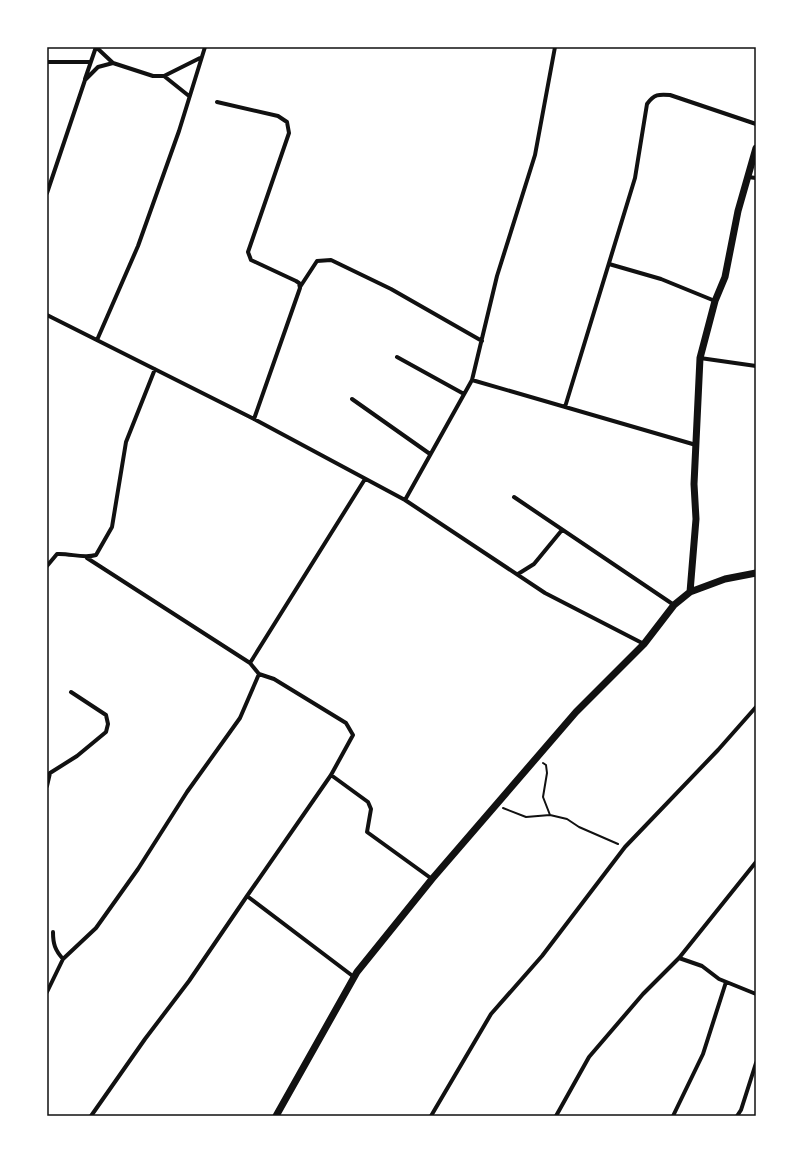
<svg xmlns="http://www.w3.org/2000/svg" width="803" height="1163" viewBox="0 0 803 1163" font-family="Bitter,serif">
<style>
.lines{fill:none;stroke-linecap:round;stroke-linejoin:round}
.path{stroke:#111;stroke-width:2}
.minor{stroke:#111;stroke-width:4}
.tertiary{stroke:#111;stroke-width:7}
.neatline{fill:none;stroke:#111;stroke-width:1.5}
</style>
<rect width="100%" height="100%" fill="#fff"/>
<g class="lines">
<path class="path" d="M 543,763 L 546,765 L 547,773 L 543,797 L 550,815
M 503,808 L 526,817 L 550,815 L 567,819 L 579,827 L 618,844"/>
<path class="minor" d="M 96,47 L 113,63
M 47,62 L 90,62
M 164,76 L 189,96
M 85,79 L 96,47
M 217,102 L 278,116 L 287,122 L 289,133 L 248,252 L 251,260 L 296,281 L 299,283 L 300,288 L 254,419
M 748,177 L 756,178
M 47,193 L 85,80 L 98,67 L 113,63 L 153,76 L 164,76 L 200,58
M 609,264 L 661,279 L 715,301
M 300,287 L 317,261 L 331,260 L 391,289 L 482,341
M 47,315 L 254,419 L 405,500 L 545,593 L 644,644
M 97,340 L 138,246 L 179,131 L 205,47
M 397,357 L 464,394
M 700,358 L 756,366
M 472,380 L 696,445
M 352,399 L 430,454
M 565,407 L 635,178 L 647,104 C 654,94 659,94 670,95 L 756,124
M 514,497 L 674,605
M 405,500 L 472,380 L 497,276 L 535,155 L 555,47
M 87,558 L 250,663
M 47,566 L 57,554 C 70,553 83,559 96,555 L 112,527 L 126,442 L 155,369
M 518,574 L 534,564 L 562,530
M 331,775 L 368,802 L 371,809 L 367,832 L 432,879
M 47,786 L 50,773 L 77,756 L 106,732 L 108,724 L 106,715 L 71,692
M 247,896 L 331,775 L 353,735 L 346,723 L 274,679 L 259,674 L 250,663 L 365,479
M 53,932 C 53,944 55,950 63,959
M 679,958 L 702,966 L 719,979 L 756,994
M 47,992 L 63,959 L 96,928 L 138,869 L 187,792 L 240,718 L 259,674
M 91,1116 L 145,1039 L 189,981 L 247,896 L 354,977
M 431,1116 L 491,1014 L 542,956 L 625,847 L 718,750 L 756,707
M 556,1116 L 589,1057 L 643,994 L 679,958 L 756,862
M 673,1116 L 703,1054 L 726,982
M 737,1116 L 741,1110 L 756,1063"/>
<path class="tertiary" d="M 690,592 L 696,519 L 694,484 L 700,358 L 715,301 L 725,277 L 738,211 L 756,148
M 276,1116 L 357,972 L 432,879 L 576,712 L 644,644 L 674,605 L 690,592 L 725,579 L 756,573"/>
</g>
<rect width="803" height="1163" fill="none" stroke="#ffffff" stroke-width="96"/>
<rect x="48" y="48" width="707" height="1067" class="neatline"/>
</svg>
